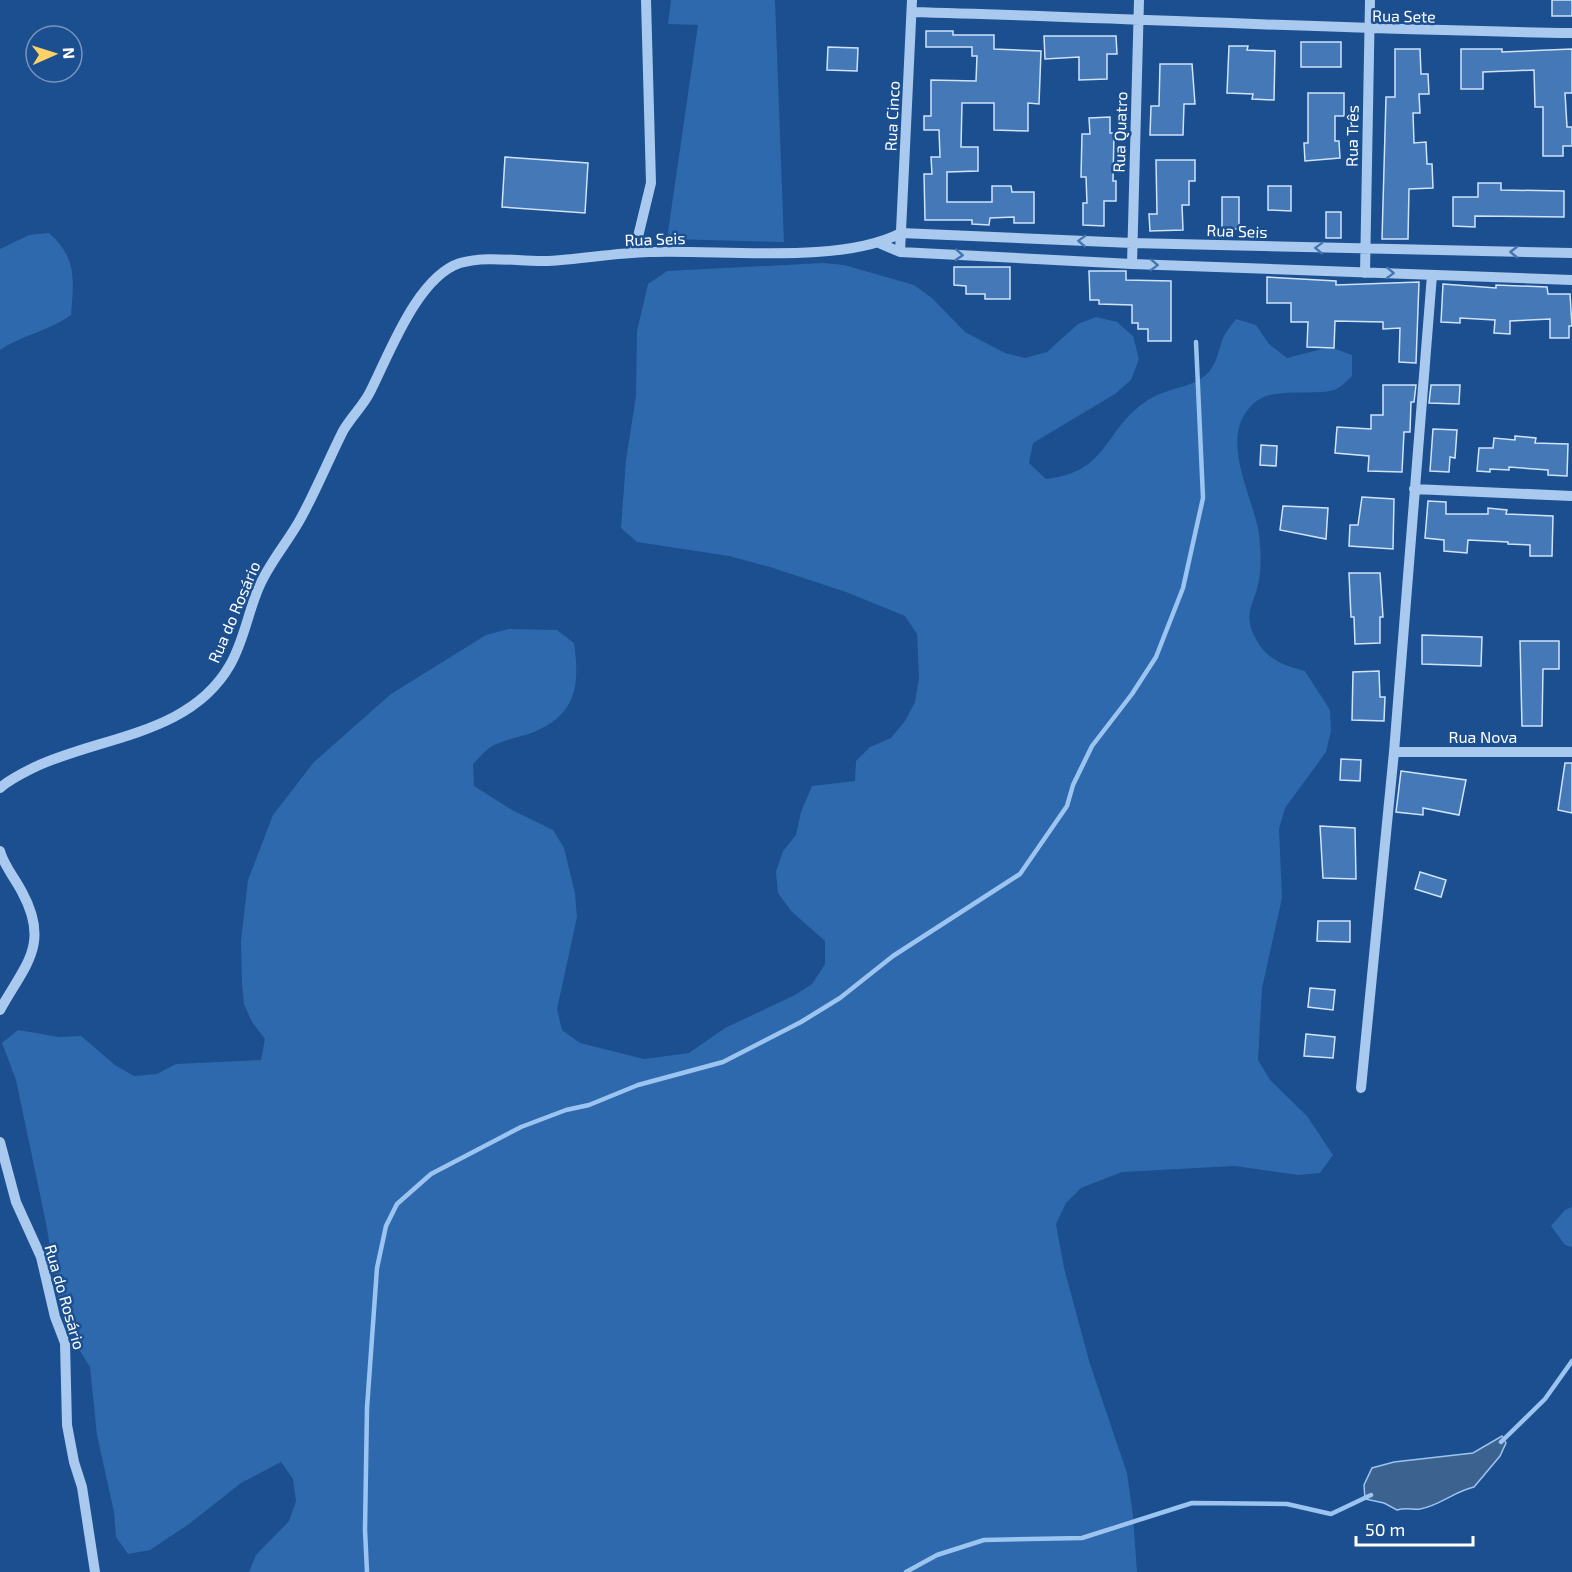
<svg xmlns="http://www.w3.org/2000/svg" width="1572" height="1572" viewBox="0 0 1572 1572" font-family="'Exo 2',sans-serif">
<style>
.green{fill:#2e69ad}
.water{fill:#3c6290;stroke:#9cc4f0;stroke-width:1.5}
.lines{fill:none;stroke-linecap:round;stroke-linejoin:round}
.stream{stroke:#9cc4f0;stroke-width:4.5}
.building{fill:#4478b7;stroke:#cfe3fa;stroke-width:1.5}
.minor{stroke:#a9c9ee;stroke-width:10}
.oneway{stroke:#4674ac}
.labels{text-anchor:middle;stroke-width:5;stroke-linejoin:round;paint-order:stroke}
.street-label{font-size:16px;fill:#fff;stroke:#1b4f8f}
</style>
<rect width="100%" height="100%" fill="#1b4f8f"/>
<path class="green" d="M 671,0 L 775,0 L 784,242 L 667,239 L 698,25 L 668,24 Z
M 49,233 C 77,258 74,280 71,315 C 49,331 22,335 0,350 L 0,249 L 29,235 Z
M 823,263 L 844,265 L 914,285 L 932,298 L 965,332 L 1005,353 L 1025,358 L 1047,352 L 1078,324 L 1096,317 L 1117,322 L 1133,336 L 1139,359 L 1131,380 L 1115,394 L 1033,443 L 1029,463 L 1046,479 C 1110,472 1103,429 1148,400 C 1166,388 1189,389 1206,375 C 1217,365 1218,351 1223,338 C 1226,331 1232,325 1236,319 L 1256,325 L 1269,344 L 1287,358 L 1330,347 L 1352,355 L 1352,376 C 1347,381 1340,388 1334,390 C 1309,397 1270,384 1250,407 C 1219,441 1254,498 1259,534 C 1261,551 1262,572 1257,589 C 1252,605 1245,615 1253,633 C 1263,657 1280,665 1305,671 L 1330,710 L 1331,731 L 1326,752 L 1285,808 L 1279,829 L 1282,898 L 1262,988 L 1258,1060 L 1270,1080 L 1307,1116 L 1333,1155 L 1320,1173 L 1298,1175 L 1235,1166 L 1122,1172 L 1081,1188 L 1066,1203 L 1056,1224 L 1064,1268 L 1090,1364 L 1127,1473 L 1133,1516 L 1137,1572 L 249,1572 L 256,1555 L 289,1521 L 296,1501 L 293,1479 L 281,1462 L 241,1483 L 189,1524 L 150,1550 L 128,1554 L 116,1537 L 114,1512 L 97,1435 L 90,1367 L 67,1330 L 60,1308 L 46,1223 L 16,1080 L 2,1043 L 18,1030 L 59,1037 L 81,1036 L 115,1065 L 134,1076 L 157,1074 L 176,1064 L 261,1060 L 265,1039 L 252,1022 L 244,1004 L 242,984 L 241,941 L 248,880 L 273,815 L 314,762 L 391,694 L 486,635 L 509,629 L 557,630 L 574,643 C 580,684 577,714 534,732 C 521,737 506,739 494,745 C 486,749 479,758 473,764 L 474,786 L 512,810 L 553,830 L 564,848 L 575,893 L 577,917 L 557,1009 L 562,1030 L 580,1043 L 644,1059 L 689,1053 L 725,1028 L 795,995 L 812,984 L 825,964 L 825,941 L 791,911 L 778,893 L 776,872 L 783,851 L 796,835 L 801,812 L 812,786 L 855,781 L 856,761 L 870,747 L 891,738 L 905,721 L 915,702 L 919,678 L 917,634 L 905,616 L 846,592 L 770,567 L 729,556 L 637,542 L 621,528 L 626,460 L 636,396 L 637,331 L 648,284 L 667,271 Z
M 1572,1207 L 1572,1247 L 1565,1245 L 1551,1226 L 1565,1210 Z"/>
<path class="water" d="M 1502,1436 L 1506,1443 L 1500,1456 L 1474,1487 C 1455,1491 1439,1506 1420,1509 C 1412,1510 1406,1507 1397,1510 L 1384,1503 L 1365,1499 L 1364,1485 L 1372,1468 L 1394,1462 L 1473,1453 Z"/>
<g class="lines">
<path class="stream" d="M 1501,1442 L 1545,1399 L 1572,1361
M 367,1572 L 365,1530 L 367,1408 L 377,1268 L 386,1226 L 397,1204 L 431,1174 L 521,1127 L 566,1110 L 589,1105 L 638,1085 L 723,1062 L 801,1022 L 840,998 L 893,956 L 1020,874 L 1067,806 L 1073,785 L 1092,746 L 1132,694 L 1156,657 L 1183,588 L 1203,498 L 1196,342
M 906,1572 L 937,1555 L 984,1540 L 1082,1538 L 1192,1503 L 1287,1504 L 1331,1514 L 1371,1495"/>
</g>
<path class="building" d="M 1552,0 L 1572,0 L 1572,16 L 1552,16 Z
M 926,31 L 953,31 L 953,35 L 994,35 L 994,49 L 1041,51 L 1039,104 L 1028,103 L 1028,131 L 994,130 L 994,103 L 962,103 L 961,147 L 978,147 L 978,171 L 947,172 L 947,202 L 992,202 L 992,186 L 1011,186 L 1012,192 L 1034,192 L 1034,223 L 1014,223 L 1014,217 L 990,218 L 989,225 L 972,224 L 972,220 L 925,220 L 924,174 L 932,174 L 931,157 L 940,157 L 939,130 L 924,130 L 924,116 L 931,116 L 931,80 L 976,81 L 977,56 L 972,56 L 972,47 L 926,47 Z
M 1044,36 L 1116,36 L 1117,54 L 1107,54 L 1107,79 L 1079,80 L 1079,57 L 1045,59 Z
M 1301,42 L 1341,42 L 1341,67 L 1301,67 Z
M 1229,46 L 1248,46 L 1247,50 L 1275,51 L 1274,100 L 1252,99 L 1253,94 L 1227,93 Z
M 828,47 L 858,48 L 857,71 L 827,70 Z
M 1395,49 L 1420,49 L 1421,74 L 1428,74 L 1429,94 L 1419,94 L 1420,113 L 1413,113 L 1414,143 L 1426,142 L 1427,164 L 1432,164 L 1433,188 L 1409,189 L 1408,239 L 1382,239 L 1386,97 L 1395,97 Z
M 1461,49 L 1502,49 L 1502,52 L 1572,49 L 1572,93 L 1565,93 L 1567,127 L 1572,127 L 1572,146 L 1563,146 L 1563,156 L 1543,156 L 1543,107 L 1535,107 L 1534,70 L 1483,72 L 1483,89 L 1461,89 Z
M 1160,64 L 1192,64 L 1195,104 L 1184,104 L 1183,135 L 1150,135 L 1151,106 L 1159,106 Z
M 1308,93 L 1344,93 L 1344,116 L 1335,116 L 1335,141 L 1339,141 L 1340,158 L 1305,161 L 1304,143 L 1308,143 Z
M 1110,117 L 1110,133 L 1114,133 L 1113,181 L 1116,181 L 1116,201 L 1104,201 L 1104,226 L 1083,225 L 1083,203 L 1087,203 L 1086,177 L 1081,177 L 1082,134 L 1090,134 L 1089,118 Z
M 505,157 L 588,163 L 585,213 L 502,207 Z
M 1156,160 L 1195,160 L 1195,181 L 1189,181 L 1189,205 L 1182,205 L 1183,230 L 1150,231 L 1149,214 L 1157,214 Z
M 1478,183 L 1501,183 L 1501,190 L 1564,191 L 1564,217 L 1475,216 L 1475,227 L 1453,226 L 1453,197 L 1478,197 Z
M 1268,186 L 1291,186 L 1291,211 L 1268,210 Z
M 1222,197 L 1239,197 L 1239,229 L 1222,229 Z
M 1326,212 L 1341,212 L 1341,238 L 1326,238 Z
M 954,267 L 1010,267 L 1010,299 L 985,299 L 985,294 L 966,294 L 966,286 L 954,285 Z
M 1089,271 L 1126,271 L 1126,280 L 1171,281 L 1171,341 L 1148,341 L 1148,329 L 1138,329 L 1138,323 L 1132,323 L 1132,305 L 1099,304 L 1099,300 L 1090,300 Z
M 1267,277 L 1336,281 L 1336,285 L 1419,282 L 1416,363 L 1399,362 L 1400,328 L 1383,329 L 1383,322 L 1335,321 L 1334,348 L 1307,347 L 1308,322 L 1291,322 L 1291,303 L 1267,303 Z
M 1443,284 L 1496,288 L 1496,285 L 1547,287 L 1548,294 L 1570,294 L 1572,326 L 1569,326 L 1569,338 L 1550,338 L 1550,319 L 1510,321 L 1510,334 L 1494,333 L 1495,320 L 1460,318 L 1460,323 L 1441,322 Z
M 1383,385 L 1416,385 L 1414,402 L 1411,402 L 1410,432 L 1404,432 L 1402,472 L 1368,471 L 1369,456 L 1335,453 L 1337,427 L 1371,429 L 1371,415 L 1383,415 Z
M 1431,385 L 1460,385 L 1459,404 L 1429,403 Z
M 1433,429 L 1457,430 L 1455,458 L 1450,457 L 1449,472 L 1430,471 Z
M 1515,436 L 1536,438 L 1535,443 L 1568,444 L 1567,476 L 1548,475 L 1548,470 L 1509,467 L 1509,470 L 1490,469 L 1490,472 L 1477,471 L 1479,448 L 1493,448 L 1494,438 L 1515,440 Z
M 1261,445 L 1277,446 L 1276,466 L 1260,465 Z
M 1362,497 L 1394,499 L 1393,549 L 1349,546 L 1350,525 L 1358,525 Z
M 1428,501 L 1446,502 L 1446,514 L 1488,514 L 1488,508 L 1507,510 L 1506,514 L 1553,516 L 1552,556 L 1530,556 L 1530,545 L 1508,544 L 1508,542 L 1468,540 L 1467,553 L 1444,551 L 1444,540 L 1425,538 Z
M 1283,506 L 1328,508 L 1326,539 L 1280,530 Z
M 1349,573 L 1380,573 L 1383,617 L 1380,617 L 1380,643 L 1355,644 L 1354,617 L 1351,617 Z
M 1422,635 L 1482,637 L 1481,666 L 1422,664 Z
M 1520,641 L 1559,641 L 1559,669 L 1543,669 L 1542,726 L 1522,726 Z
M 1379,671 L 1380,697 L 1385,697 L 1384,721 L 1352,720 L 1353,672 Z
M 1341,759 L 1361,760 L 1360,781 L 1340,780 Z
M 1565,763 L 1572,763 L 1572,813 L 1558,810 Z
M 1401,771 L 1466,780 L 1459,815 L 1423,808 L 1423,815 L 1396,812 Z
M 1320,826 L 1355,828 L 1356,879 L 1323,878 Z
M 1420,872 L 1446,880 L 1441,897 L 1415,889 Z
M 1318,921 L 1350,921 L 1350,942 L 1317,941 Z
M 1310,988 L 1335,990 L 1333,1010 L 1308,1007 Z
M 1306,1034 L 1335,1037 L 1333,1058 L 1304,1056 Z"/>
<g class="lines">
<path class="minor" d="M 912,12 C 1132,18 1352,30 1572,33
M 881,244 L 900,252 L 1132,264 L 1572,280
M 900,252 L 912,0
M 634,253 L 651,183 L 646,0
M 1132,264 L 1139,0
M 1365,273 L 1370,0
M 1414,489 L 1572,496
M 1394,752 L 1572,752
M 0,788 C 10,779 23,773 35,767 C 101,736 190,735 230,665 C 244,641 248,612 259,587 C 270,561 289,541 302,516 C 317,488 329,459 343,431 C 351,417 363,406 370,392 C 389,355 417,277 460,263 C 488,255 519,262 548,261 C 582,259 615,253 649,252 C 719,249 840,265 901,233 L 1132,243 L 1572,253
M 0,851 C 4,866 15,878 22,892 C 51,945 24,966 0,1010
M 1361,1088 L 1394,752 L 1432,275
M 0,1142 L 16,1202 L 41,1257 L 55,1317 L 65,1343 L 67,1425 L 74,1462 L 82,1487 L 95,1572"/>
</g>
<defs><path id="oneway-chevron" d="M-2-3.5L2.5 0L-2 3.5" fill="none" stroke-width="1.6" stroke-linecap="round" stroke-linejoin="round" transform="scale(1.5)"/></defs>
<g class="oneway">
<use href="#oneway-chevron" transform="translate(1082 241) rotate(-178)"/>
<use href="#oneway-chevron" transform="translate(1319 248) rotate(-178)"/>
<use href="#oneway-chevron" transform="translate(1514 252) rotate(-179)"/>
<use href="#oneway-chevron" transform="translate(959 255) rotate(3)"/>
<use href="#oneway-chevron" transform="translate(1154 265) rotate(2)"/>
<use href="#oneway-chevron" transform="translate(1390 273) rotate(2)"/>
</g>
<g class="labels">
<g class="street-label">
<text transform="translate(1404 16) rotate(1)" y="6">Rua Sete</text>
<text transform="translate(892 116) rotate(-87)" y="6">Rua Cinco</text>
<text transform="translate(1120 132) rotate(-88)" y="6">Rua Quatro</text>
<text transform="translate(1352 136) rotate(-89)" y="6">Rua Três</text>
<text transform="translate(1237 231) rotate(2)" y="6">Rua Seis</text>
<text transform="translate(655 239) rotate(-2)" y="6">Rua Seis</text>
<text transform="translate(234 612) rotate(-67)" y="6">Rua do Rosário</text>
<text x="1483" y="743">Rua Nova</text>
<text transform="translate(65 1297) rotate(74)" y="6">Rua do Rosário</text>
</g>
</g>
<g transform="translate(54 54) rotate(87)"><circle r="28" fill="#1b4f8f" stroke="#7695bc" stroke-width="1.5"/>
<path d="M0-4.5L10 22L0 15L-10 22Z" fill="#ffd166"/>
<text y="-9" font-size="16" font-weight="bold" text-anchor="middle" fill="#ffffff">N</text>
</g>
<path d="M1356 1536v9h117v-9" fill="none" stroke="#ffffff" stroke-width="3"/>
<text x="1365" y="1536" font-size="18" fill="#ffffff" stroke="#1b4f8f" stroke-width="4.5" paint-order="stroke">50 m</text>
</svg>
